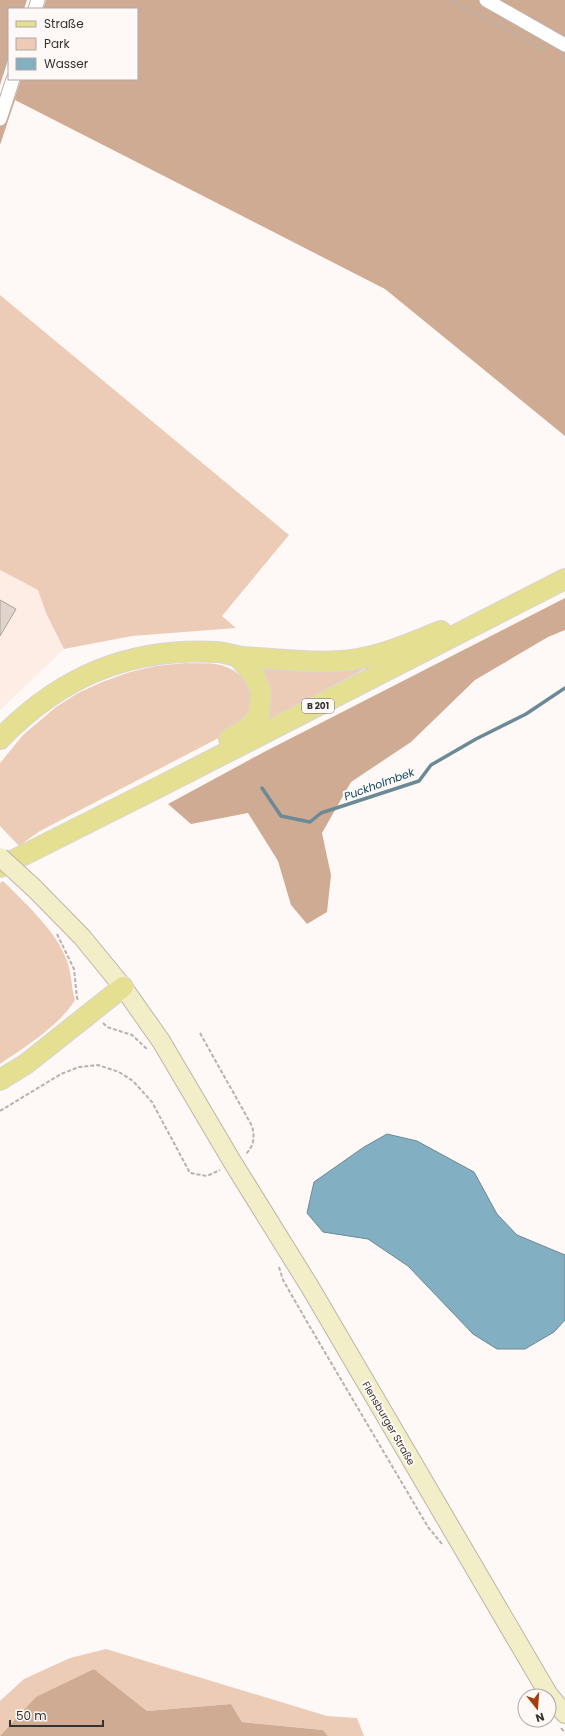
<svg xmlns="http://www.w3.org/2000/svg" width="565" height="1736" viewBox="0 0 565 1736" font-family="Poppins,sans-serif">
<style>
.built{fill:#fdede4}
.green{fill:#edccb7}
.forest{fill:#d0ab93}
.water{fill:#82afc2;stroke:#6b8a96}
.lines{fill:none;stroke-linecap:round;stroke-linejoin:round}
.stream{stroke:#6b8a96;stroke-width:3.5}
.building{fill:#e0d4cd;stroke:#aca19a}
.street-casing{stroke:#beb3ab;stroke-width:15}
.secondary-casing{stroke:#beb3ab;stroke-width:20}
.primary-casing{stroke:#d7d6d5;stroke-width:22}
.path{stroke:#b7b2af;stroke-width:2;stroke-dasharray:4 2;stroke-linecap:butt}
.street{stroke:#fff;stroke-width:13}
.secondary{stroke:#f2efc8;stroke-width:18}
.primary{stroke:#e5df91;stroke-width:20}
.secondary-bridge-casing{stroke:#beb3ab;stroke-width:20;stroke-linecap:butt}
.secondary-bridge{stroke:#f2efc8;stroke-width:18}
.labels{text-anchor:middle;stroke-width:4;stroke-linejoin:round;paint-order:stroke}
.shield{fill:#fef9f6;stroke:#726e6b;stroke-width:1}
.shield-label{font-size:9px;font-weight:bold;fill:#36322f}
.street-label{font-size:10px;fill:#36322f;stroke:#fef9f6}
.water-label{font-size:11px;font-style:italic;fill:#0a495e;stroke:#fef9f6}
</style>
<rect width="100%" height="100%" fill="#fef9f6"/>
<path class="built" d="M 0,570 L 38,590 L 46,613 L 64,649 L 0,710 Z"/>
<path class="green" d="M 0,295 L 289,535 L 222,616 L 236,628 L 132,636 L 64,649 L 46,613 L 38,590 L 0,570 Z
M 186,663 C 196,664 209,662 220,665 C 238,669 257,687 252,707 C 250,713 237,726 232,731 L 40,831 L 19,846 L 0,826 L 0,763 L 23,735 L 56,707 L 78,693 L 102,682 L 130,672 L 156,666 Z
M 255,665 L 370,666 L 266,721 Z
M 3,881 C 25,903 57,932 67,961 C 72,974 71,987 75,1000 C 59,1026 25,1047 0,1064 L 0,883 Z
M 106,1649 L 327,1716 L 357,1718 L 364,1736 L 328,1736 L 323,1730 L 242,1722 L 231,1704 L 147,1711 L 94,1669 L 0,1736 L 0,1701 L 24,1679 L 70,1658 Z"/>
<path class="forest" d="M 0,0 L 27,0 L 24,9 L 9,9 L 9,57 L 0,85 Z
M 46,0 L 565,0 L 565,436 L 385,289 L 15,100 L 0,145 L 0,93 L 14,100 L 21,79 L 137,79 L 137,9 L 43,9 Z
M 565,598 L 565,630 L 548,637 L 475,680 L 411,742 L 351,782 L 322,833 L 331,875 L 327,912 L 307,924 L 291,905 L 278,861 L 248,813 L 191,824 L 168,804 L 264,752 Z
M 94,1669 L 147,1711 L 231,1704 L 242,1722 L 323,1730 L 328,1736 L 0,1736 L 36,1697 Z"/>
<path class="water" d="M 387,1134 L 417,1141 L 474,1172 L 497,1214 L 517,1235 L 565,1255 L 565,1320 L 554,1332 L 525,1349 L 497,1349 L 473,1334 L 408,1266 L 368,1239 L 323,1232 L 307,1213 L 314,1182 L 364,1147 Z"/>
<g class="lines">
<path class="stream" d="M 262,788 L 281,816 L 310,822 L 321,813 L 419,781 L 431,765 L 476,739 L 526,714 L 565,688"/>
</g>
<path class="building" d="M 0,600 L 16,609 L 0,636 Z"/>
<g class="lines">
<defs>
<path id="street" d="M 486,0 L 565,45
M 35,9 L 38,0
M 0,119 L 13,79"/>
<path id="secondary" d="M 34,888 L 82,937 L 123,987 L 161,1041 L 233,1163 L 310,1287 L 536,1673 L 549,1695 L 565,1714"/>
<path id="primary" d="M 0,739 C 60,677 129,647 217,652 C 224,652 230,655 237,656 C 249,658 262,658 273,659 C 296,661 318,663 340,661 C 376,659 408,644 441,631
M 229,739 L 247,729 L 259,715 L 261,692 L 254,675 L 237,656
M 0,867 L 161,786 L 565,579
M 0,1080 L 26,1064 L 123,987"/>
</defs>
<use href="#street" class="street-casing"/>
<use href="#secondary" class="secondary-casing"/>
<use href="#primary" class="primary-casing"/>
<path class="path" d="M 450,0 L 546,50
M 559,57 L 565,60
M 3,71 L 9,52
M 57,934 L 74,969 L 77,998 L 79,1001
M 103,1023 L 107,1027 L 132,1035 L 148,1050
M 200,1033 L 252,1126 C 255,1138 254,1146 245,1155
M 0,1111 L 61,1074 L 79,1067 L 98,1065 L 119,1072 L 133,1081 L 152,1102 L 190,1173 L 207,1176 L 220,1170
M 279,1267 L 283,1280 L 310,1327 L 428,1527 L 442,1544
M 561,1728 L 565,1733"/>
<use href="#street" class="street"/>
<use href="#secondary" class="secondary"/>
<use href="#primary" class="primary"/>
<defs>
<path id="secondary-bridge" d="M 0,857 L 34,888"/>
</defs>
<use href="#secondary-bridge" class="secondary-bridge-casing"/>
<use href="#secondary-bridge" class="secondary-bridge"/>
</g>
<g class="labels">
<rect class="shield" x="302" y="699" width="32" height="14" rx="3"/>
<g class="shield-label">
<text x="318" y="709">B 201</text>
</g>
<g class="street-label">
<text transform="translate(389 1423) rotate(60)" y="4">Flensburger Straße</text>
</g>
<g class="water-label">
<text transform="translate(379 784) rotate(-20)" y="4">Puckholmbek</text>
</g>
</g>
<rect x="8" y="8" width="130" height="72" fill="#fef9f6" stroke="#aea9a6"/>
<rect x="16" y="21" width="20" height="6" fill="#e5df91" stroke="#aea9a6"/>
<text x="44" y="28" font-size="12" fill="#36322f">Straße</text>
<rect x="16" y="38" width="20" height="12" fill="#edccb7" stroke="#aea9a6"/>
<text x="44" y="48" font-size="12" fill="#36322f">Park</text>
<rect x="16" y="58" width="20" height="12" fill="#82afc2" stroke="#aea9a6"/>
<text x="44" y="68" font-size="12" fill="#36322f">Wasser</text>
<g transform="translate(537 1708) rotate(163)"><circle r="19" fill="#fef9f6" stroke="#aea9a6"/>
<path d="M0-3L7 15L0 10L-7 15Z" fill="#a33f0a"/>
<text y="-6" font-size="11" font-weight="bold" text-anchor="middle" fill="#36322f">N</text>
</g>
<path d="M10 1720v6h93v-6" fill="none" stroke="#36322f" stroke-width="2"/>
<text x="16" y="1720" font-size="12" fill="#36322f" stroke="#fef9f6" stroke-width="3" paint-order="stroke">50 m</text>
</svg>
